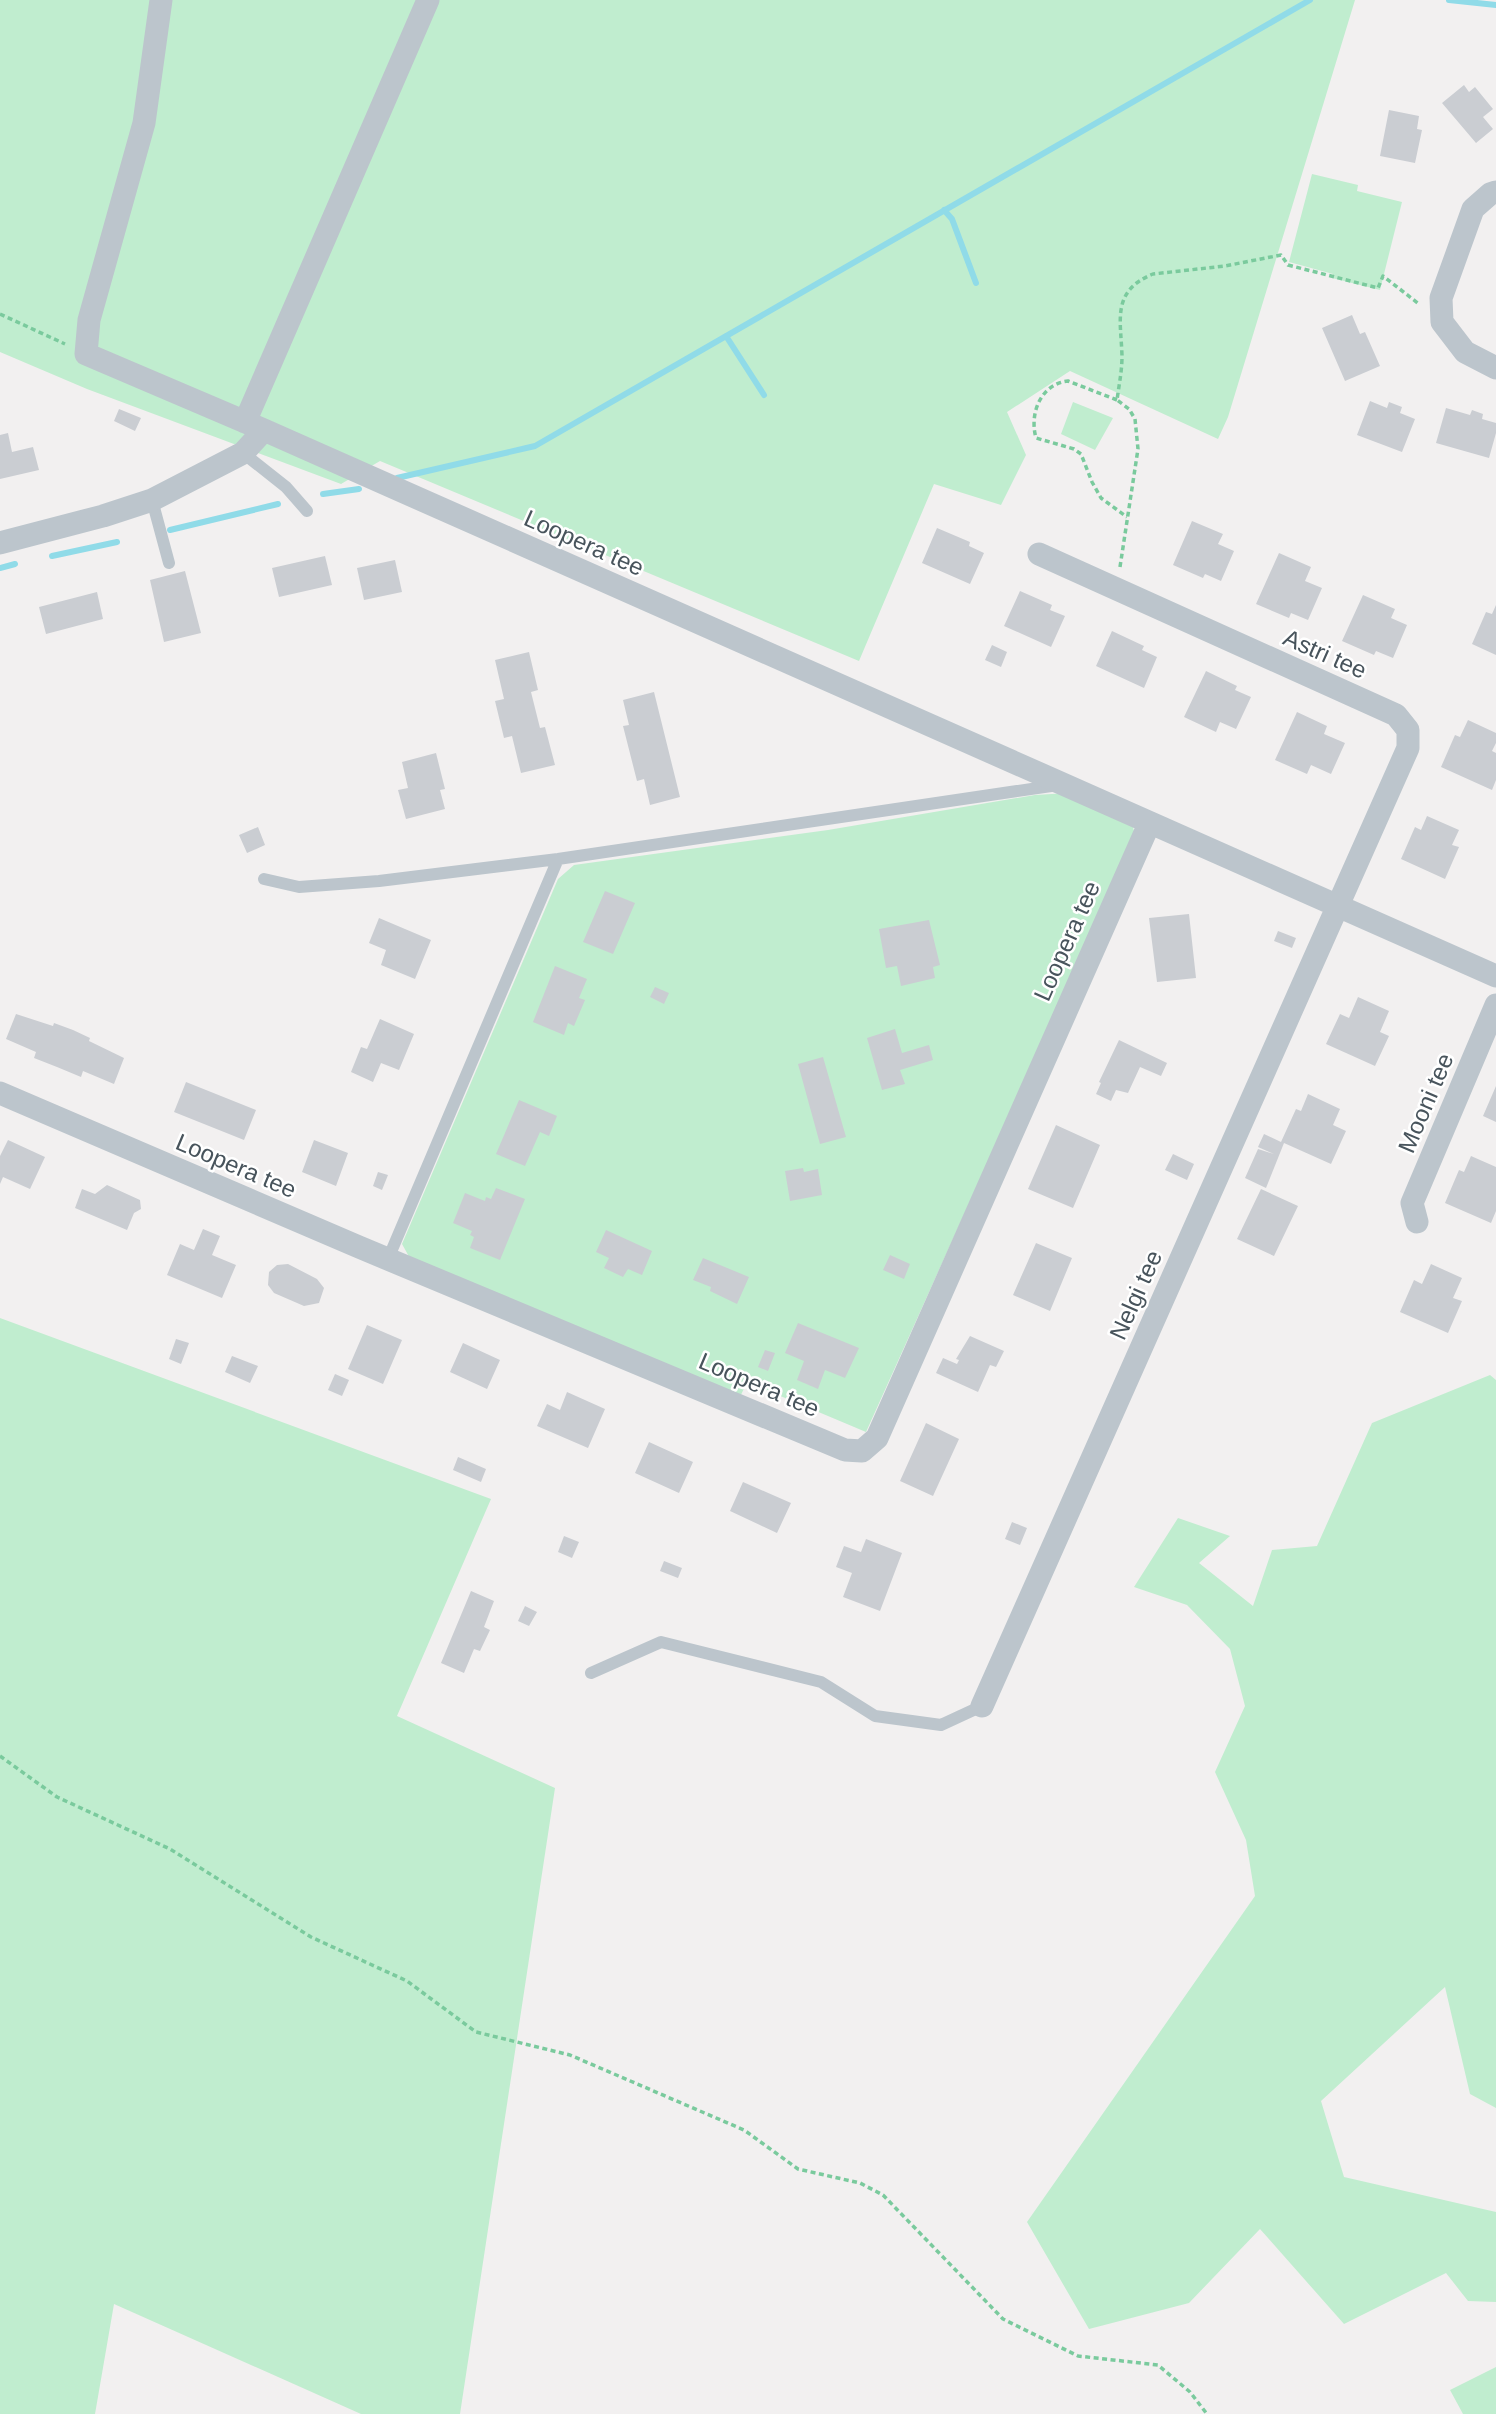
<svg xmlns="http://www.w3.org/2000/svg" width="1496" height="2414" viewBox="0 0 1496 2414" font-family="Arial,sans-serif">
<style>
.green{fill:#c0edcf}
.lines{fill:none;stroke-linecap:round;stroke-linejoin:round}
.stream{stroke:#90dbe8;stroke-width:6}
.building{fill:#cacdd2}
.path{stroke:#7aca9d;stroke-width:3.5;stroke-dasharray:5 3.5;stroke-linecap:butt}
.service{stroke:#bcc5cc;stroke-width:12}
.minor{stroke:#bcc5cc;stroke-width:23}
.labels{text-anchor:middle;stroke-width:5;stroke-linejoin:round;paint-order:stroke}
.street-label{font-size:24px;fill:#48545c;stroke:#fff}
</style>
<rect width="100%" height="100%" fill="#f2f0f0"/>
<path class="green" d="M 0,0 L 1355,0 L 1228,417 L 1218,439 L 1070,371 L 1007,412 L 1026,455 L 1001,505 L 934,484 L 859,661 L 380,461 L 341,484 L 87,389 L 0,352 Z
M 1312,174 L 1358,185 L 1357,191 L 1402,202 L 1380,290 L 1332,278 L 1333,274 L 1289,262 Z
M 1073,402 L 1113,418 L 1095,450 L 1061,434 Z
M 1069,793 L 1133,827 L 1135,835 L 866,1432 L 747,1382 L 740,1397 L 412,1262 L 402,1244 L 558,879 L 574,865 L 828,830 L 1035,795 Z
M 0,1318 L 491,1499 L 397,1716 L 555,1788 L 460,2414 L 361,2414 L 114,2304 L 95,2414 L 0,2414 Z
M 1490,1375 L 1496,1380 L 1496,2108 L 1470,2094 L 1445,1987 L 1321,2101 L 1344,2177 L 1496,2212 L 1496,2302 L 1468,2301 L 1446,2273 L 1344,2324 L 1260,2229 L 1189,2303 L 1089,2329 L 1027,2222 L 1255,1896 L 1246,1840 L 1215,1772 L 1245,1706 L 1230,1649 L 1187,1605 L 1134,1587 L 1178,1518 L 1230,1536 L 1199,1563 L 1253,1606 L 1272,1550 L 1317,1546 L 1372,1423 Z
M 1496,2367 L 1496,2414 L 1463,2414 L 1450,2390 Z"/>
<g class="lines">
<path class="stream" d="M 1449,0 L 1496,5
M 944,210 L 952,219 L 976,283
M 726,336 L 764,395
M 397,478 L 535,446 L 1310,0
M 323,494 L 359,489
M 170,530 L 278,504
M 52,556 L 117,542
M 0,568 L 15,564"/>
</g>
<path class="building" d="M 1464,85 L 1469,92 L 1475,87 L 1493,109 L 1483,117 L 1493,129 L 1476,143 L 1442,103 Z
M 1389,110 L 1419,116 L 1417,129 L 1422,130 L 1415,163 L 1380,156 Z
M 1352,315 L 1360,334 L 1365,332 L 1380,366 L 1345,381 L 1322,328 Z
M 1370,401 L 1387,408 L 1389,402 L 1402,407 L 1400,413 L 1415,419 L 1402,452 L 1357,435 Z
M 1446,408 L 1470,415 L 1472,410 L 1483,414 L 1482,419 L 1496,423 L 1496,433 L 1489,458 L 1436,443 Z
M 119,409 L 141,418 L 135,431 L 114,421 Z
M 8,433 L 12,452 L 33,447 L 39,470 L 0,479 L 0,435 Z
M 1192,521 L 1223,534 L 1218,544 L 1234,551 L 1221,581 L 1205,574 L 1203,578 L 1173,565 Z
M 937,528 L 970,542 L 969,546 L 984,553 L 970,584 L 922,563 Z
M 1279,553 L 1311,567 L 1305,581 L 1322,588 L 1308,620 L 1291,613 L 1289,618 L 1256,604 Z
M 325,556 L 332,585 L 279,597 L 272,568 Z
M 395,560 L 402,592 L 364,600 L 357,568 Z
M 185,571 L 201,633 L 164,642 L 150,580 Z
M 1020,591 L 1052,605 L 1050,610 L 1065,616 L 1051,647 L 1004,626 Z
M 97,592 L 103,619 L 46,634 L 39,607 Z
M 1363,595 L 1395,609 L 1391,618 L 1407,625 L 1393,658 L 1376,651 L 1374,655 L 1342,641 Z
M 1496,605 L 1496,655 L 1472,644 L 1486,612 L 1492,614 Z
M 1112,631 L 1144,646 L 1142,650 L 1157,657 L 1144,688 L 1096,666 Z
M 992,645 L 1007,652 L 1001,667 L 985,660 Z
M 529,652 L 538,690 L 531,692 L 540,728 L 545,727 L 555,765 L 521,773 L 512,736 L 504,738 L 495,701 L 504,699 L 495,660 Z
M 1206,671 L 1237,686 L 1235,690 L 1251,697 L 1236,729 L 1220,722 L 1216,732 L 1184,717 Z
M 654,692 L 680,797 L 650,805 L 644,779 L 637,781 L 623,726 L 629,725 L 623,700 Z
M 1297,712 L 1327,726 L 1324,734 L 1345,743 L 1331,774 L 1311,765 L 1307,774 L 1275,760 Z
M 1468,720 L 1496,733 L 1496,743 L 1492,751 L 1496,753 L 1496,780 L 1492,790 L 1441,767 L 1455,735 L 1460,737 Z
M 436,753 L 445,789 L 440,790 L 445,809 L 406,819 L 398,790 L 408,788 L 402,762 Z
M 1427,816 L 1459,830 L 1452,845 L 1459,847 L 1445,879 L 1401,859 L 1415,827 L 1421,830 Z
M 258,827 L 265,845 L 247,853 L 239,835 Z
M 605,891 L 635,903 L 613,954 L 583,942 Z
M 1189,914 L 1196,978 L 1157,982 L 1149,918 Z
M 379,918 L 431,940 L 415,979 L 381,965 L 386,950 L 369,943 Z
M 929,920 L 940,965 L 933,967 L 935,978 L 901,986 L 897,966 L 886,968 L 879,929 Z
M 1278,931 L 1296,938 L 1292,948 L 1274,941 Z
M 555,966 L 587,979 L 579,998 L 585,1000 L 574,1026 L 568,1023 L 564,1035 L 533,1022 Z
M 655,987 L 669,993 L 664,1004 L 650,997 Z
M 1358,997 L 1389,1011 L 1380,1032 L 1389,1036 L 1375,1066 L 1326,1044 L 1340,1014 L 1349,1018 Z
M 16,1014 L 53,1026 L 54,1023 L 73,1030 L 90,1038 L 89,1041 L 124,1058 L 114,1084 L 83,1071 L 81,1077 L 57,1067 L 34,1058 L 36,1052 L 6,1039 Z
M 380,1019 L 414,1034 L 399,1070 L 381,1063 L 373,1082 L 351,1072 L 361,1047 L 367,1049 Z
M 895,1029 L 902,1053 L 929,1045 L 933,1060 L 900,1070 L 905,1084 L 882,1090 L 867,1038 Z
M 1119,1040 L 1167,1063 L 1161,1076 L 1140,1067 L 1128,1093 L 1116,1090 L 1111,1101 L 1096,1094 L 1101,1083 L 1099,1082 Z
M 823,1057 L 846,1137 L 820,1144 L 798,1064 Z
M 186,1082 L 256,1110 L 244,1140 L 174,1112 Z
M 1496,1086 L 1496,1122 L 1483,1116 Z
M 1308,1094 L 1340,1109 L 1333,1125 L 1346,1131 L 1331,1164 L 1284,1143 L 1266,1188 L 1245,1178 L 1258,1149 L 1274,1154 L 1258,1147 L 1264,1134 L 1281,1142 L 1296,1109 L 1301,1111 Z
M 519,1100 L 557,1116 L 549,1136 L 540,1132 L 525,1166 L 496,1154 Z
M 1056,1125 L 1100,1145 L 1073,1208 L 1028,1189 Z
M 8,1140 L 45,1157 L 30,1189 L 3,1177 L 0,1184 L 0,1156 Z
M 314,1140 L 348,1153 L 336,1186 L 302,1172 Z
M 1173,1154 L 1194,1164 L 1187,1180 L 1165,1170 Z
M 1471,1156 L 1496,1167 L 1496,1211 L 1491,1223 L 1445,1203 L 1459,1170 L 1464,1172 Z
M 803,1168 L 804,1172 L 818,1169 L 822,1195 L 790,1201 L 785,1171 Z
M 378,1172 L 388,1175 L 382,1190 L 373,1186 Z
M 107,1185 L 140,1200 L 141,1209 L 134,1213 L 127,1230 L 75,1208 L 82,1189 L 95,1194 Z
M 496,1188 L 525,1199 L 500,1260 L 470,1248 L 474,1237 L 470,1235 L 472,1231 L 453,1223 L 465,1193 L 485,1201 L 486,1197 L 491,1199 Z
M 1261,1189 L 1298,1206 L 1274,1256 L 1237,1239 Z
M 203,1229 L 220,1236 L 212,1255 L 236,1265 L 222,1298 L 167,1275 L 180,1244 L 194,1250 Z
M 606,1230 L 652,1251 L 642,1275 L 628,1269 L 623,1277 L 604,1268 L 609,1258 L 596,1252 Z
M 1036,1243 L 1072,1258 L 1050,1311 L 1013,1295 Z
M 890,1255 L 910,1264 L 904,1279 L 883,1270 Z
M 703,1258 L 749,1277 L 737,1304 L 710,1291 L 711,1287 L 693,1280 Z
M 288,1264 L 317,1279 L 324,1288 L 319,1303 L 304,1306 L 274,1293 L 268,1285 L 269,1272 L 277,1265 Z
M 1431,1264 L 1462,1278 L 1453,1298 L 1462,1301 L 1448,1333 L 1400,1312 L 1414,1280 L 1422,1284 Z
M 798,1323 L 859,1348 L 845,1378 L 825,1370 L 818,1389 L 797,1380 L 804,1361 L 785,1353 Z
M 367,1325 L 402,1340 L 383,1384 L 348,1369 Z
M 970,1336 L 1004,1351 L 996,1367 L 990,1365 L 978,1392 L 936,1373 L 943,1358 L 957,1364 L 959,1360 L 956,1359 Z
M 176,1339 L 189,1343 L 181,1364 L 169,1359 Z
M 463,1343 L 500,1360 L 487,1389 L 450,1372 Z
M 765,1350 L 775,1353 L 768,1371 L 758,1367 Z
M 232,1356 L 258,1366 L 250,1383 L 225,1372 Z
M 335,1374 L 349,1380 L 342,1396 L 328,1390 Z
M 567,1392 L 605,1409 L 588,1448 L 537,1426 L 547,1404 L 560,1410 Z
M 926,1423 L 959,1439 L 933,1496 L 900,1481 Z
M 649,1442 L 693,1462 L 679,1493 L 635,1473 Z
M 458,1457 L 486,1469 L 481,1482 L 453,1470 Z
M 743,1482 L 791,1503 L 777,1533 L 730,1511 Z
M 1012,1522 L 1027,1528 L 1020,1545 L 1005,1539 Z
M 564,1536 L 579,1542 L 572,1558 L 558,1552 Z
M 866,1539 L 902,1553 L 880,1611 L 843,1597 L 852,1573 L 836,1567 L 844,1546 L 861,1552 Z
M 664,1561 L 682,1568 L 678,1578 L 660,1571 Z
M 471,1591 L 494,1601 L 484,1627 L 490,1630 L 480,1651 L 474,1649 L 464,1673 L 441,1663 Z
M 525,1606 L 537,1612 L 529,1626 L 518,1621 Z"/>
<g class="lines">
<path class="path" d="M 0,314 L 65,344
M 1117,400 L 1068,381 C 1041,384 1029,413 1036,438 L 1074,449 L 1081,454 L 1092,482 L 1101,498 L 1127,517
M 1120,567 L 1138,449 L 1135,419 L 1129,409 L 1117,400 C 1119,385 1122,371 1122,356 C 1121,320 1111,291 1153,274 L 1225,266 L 1281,255 L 1288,265 L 1378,288 L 1383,276 L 1419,304
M 0,1756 L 57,1797 L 170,1849 L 311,1937 L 407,1981 L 476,2032 L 570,2055 L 744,2130 L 798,2169 L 860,2183 L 883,2195 L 1003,2319 L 1078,2356 L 1158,2365 L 1190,2392 L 1207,2414"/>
<path class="service" d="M 243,453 L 286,487 L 307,511
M 152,500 L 169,563
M 264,879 L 299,887 L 379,881 L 558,859 L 1058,785
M 388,1259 L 558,859
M 591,1673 L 661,1642 L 821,1682 L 875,1716 L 941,1725 L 982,1706"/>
<path class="minor" d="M 161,0 L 144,123 L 89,320 L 86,354 L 264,430 L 1496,976
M 1496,192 L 1490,194 L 1473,209 L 1441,298 L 1442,322 L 1465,352 L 1496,368
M 245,422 L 428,0
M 0,543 L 103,516 L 152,500 L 243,453 L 264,430
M 0,1093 L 359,1247 L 845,1450 L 862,1451 L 877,1438 L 1149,824
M 1417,1222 L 1412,1203 L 1496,1005
M 982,1706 L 1408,748 L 1408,730 L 1396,715 L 1039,554"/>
</g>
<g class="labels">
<g class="street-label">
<text transform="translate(584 543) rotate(24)" y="8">Loopera tee</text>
<text transform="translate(1325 654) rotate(24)" y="8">Astri tee</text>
<text transform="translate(1067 941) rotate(-66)" y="8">Loopera tee</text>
<text transform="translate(1426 1103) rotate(-67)" y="8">Mooni tee</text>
<text transform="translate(236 1166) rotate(23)" y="8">Loopera tee</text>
<text transform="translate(1136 1295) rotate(-66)" y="8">Nelgi tee</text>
<text transform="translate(759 1385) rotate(23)" y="8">Loopera tee</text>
</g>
</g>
</svg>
